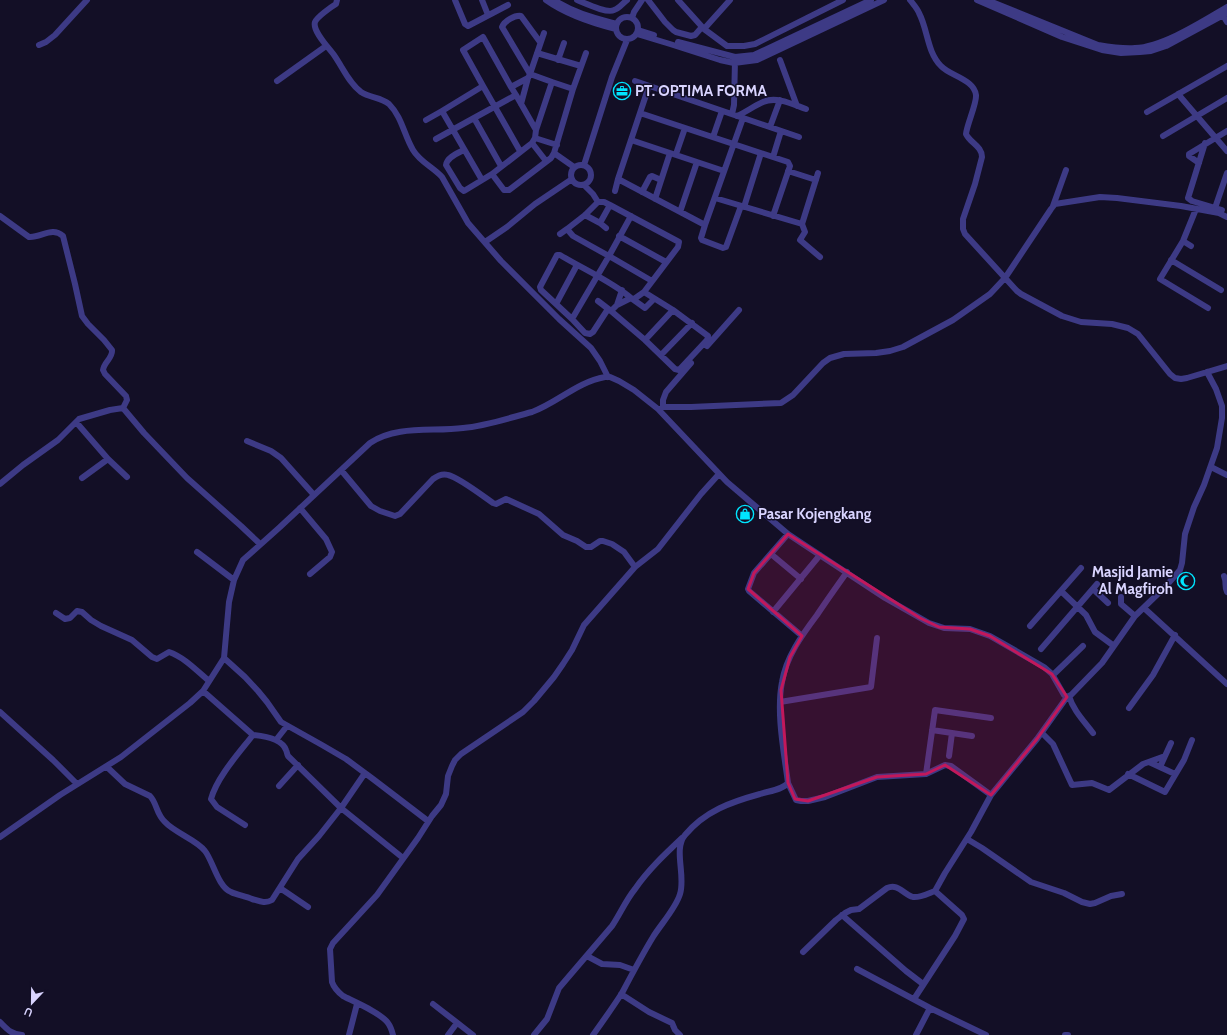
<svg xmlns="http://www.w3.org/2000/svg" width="1227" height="1035" viewBox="0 0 1227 1035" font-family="Cabin,sans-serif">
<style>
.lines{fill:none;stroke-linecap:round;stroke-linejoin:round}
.minor{stroke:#3d3a85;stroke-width:6}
.marked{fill:#c2185b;fill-opacity:0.2;stroke:#c2185b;stroke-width:3;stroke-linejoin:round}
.labels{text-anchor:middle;stroke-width:3;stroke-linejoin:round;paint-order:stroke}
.poi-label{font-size:15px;font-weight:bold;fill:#d9d4ff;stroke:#130f26;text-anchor:start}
</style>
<rect width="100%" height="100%" fill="#130f26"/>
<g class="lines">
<path class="minor" d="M 337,0 L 336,4 C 331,7 317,17 315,22 C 312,31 329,48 334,55 C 343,68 349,83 361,92 C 370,98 381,97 389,104 C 402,117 404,135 413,150 C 420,162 433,167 442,177 L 468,223 L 501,261 L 559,319 L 591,348 L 600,361 L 608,377
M 455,0 L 465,24 L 468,26 L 508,5
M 482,0 L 488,15
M 546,0 C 567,15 592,23 616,29
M 554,0 C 574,13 595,18 617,24
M 577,0 C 585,3 607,14 614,10 C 619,9 623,3 627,0
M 648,0 L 665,22 L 673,30 L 676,32 L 691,36 L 695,35 L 702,27
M 678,0 L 704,29 L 727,46 L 744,46 L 755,44 L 843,0
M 910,0 C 913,4 917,8 919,13 C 928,30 927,52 941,66 C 950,76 974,79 976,95 C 977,103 967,124 966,134 C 970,143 982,146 982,157 L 975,184 L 963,219 L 963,229 L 965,234 L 1017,291 L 1021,294 L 1062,316 L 1081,322 L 1112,324 L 1128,328 L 1138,334 L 1170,374 L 1175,378 L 1181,379 L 1187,378 L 1227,366
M 977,0 L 1062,37 L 1102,50 L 1121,53 L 1140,52 L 1151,51 L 1166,46 L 1227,13
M 987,0 L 1098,45 C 1110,47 1123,49 1135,48 C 1163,47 1203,21 1227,7
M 1221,12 L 1227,22
M616 28a11 11 0 1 1 22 0a11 11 0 1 1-22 0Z
M 632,18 L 634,12 L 642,0
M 704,29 L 730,0
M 638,30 L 654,35
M 637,34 L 670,44 L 720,60 L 734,63 L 757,60 L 884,0
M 678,42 L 735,57 L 754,55 L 871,0
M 39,45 L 46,42 L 55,35 L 87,0
M 537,53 L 581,66
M 558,60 L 564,43
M 780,60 L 797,106
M 530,74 L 502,27 C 504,21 515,15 521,16 L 540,42
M 530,74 L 544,33
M 277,81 L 326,46
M 635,81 L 799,137
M 483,86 L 463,50 L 483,37 L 511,87
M 1178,94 L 1227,151
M 516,95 L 511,87 L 528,78
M 521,104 L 528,78 L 530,74 L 552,82
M 1147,112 L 1227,66
M 640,113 L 649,86
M 732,114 L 734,105 L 735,60
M 737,116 C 746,112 754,106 763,102 C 776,96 792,104 806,109
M 474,118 L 516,95 L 536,130 L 535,138
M 426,120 L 442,111
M 770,127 L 780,100
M 536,130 L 552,82 L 573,89
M 1163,136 L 1227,98
M 713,137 L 722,111
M 436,139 L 474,118 L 501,166
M 631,140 L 640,113 L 788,162 L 790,166 L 773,216
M 532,143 L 546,161
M 1205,143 L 1188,198 L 1192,201 L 1222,210
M 464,150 C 458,153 447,157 446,165 L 460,188 L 464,191 L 492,174 L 532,143 L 535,138 L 557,145
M 676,154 L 685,128
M 773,157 L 781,131
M 1199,163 L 1189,156 L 1189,154 L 1227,131
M571 175a10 10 0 1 1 20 0a10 10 0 1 1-20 0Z
M 584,165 L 612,77 L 627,40
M 574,167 L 554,153 L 573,89 L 586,53
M 788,171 L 816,180
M 818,173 L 802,224 L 805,232 L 800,240 L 820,257
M 492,174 L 504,190 L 509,190 L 551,158 L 554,153
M 482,180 L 442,111 L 483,86 L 520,151
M 584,185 L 593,194 L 598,202 L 604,202 L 610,205
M 615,191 L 618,179
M 642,192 L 650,177 L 652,176 L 661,180
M 715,198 L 802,224
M 655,199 L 670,153
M 598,202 L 585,215 L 567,229 L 573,236 L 609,256 L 631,216
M 741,206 L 726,247 L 723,248 L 702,240 L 701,238 L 705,225 L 743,118
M 1053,206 L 1066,170
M 744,207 L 761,153
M 1215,208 L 1227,173
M 1196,209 L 1183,241 L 1160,279 L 1208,308
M 680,212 L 697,162
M 585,215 L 600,223
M 0,216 L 29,237 C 41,238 52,226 63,236 L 75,284 L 82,316 L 88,324 L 104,340 L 112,350 C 113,358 104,362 103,370 L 105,374 L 126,396 L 127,400 L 123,408
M 705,225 L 618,179 L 631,140 L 724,171
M 606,228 L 600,223 L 610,205 L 679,242 L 678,247 L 644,292 L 634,299
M 560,234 L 567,229
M 619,236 L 666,262
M 1183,241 L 1191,246
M 485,242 L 507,227 L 535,204 L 572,179
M 1171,260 L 1221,290
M 631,298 C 611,281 583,269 560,255 L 557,255 L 540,287 L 541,290 L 572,319 L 609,256 L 652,281
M 598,301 L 611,311 L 617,305 L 631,298 L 645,308 L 654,299
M 556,304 L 577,265
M 617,305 L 622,290
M 611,311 L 645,340 L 675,369 L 679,370 L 707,340 L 708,336 L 673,310 L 644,292
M 572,319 L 585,333 L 590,334 L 593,332 L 608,309
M 645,340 L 673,310
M 707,346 L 739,310
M 661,355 L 692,323
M 663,407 L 663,400 L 666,392 L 691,363
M 658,409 L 663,407 L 691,407 L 781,403 L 793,395 L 823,363 L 830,358 L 844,354 L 876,353 L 890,351 L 903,347 L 953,320 L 990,294 L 1005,278 L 1051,209 L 1055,204 L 1100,197 L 1117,198 L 1181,206 L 1219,213 L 1227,217
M 76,422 L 108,459
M 247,441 L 271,451 L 281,458 L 314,495
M 1211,467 L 1227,475
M 341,470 L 371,506 L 380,511 L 395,516 L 400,514 L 433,479 C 437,476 442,473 448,475 C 458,477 483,496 493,503 L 496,504 L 506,499 L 539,514 L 563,535 L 577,541 L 586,547 L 591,547 L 600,541 L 603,541 L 612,544 L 624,552 L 635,567
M 82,478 L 108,459 L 127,477
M 0,484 L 23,465 L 58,440 L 79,419 L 110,410 L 123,408 L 144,433 L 187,478 L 241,526 L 260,544
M 300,508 L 326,539 L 332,552 L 330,557 L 310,574
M 788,534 L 754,573 L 748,589 L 749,591 L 802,636
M 197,552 L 234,580
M 771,554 L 801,579
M 1224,576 C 1227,583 1224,586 1227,592
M 1093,589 L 1108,603
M 1061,591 L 1086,615 L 1095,632 L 1114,646
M 1121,597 L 1121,604 L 1135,616
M 1144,608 L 1227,684
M 773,612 L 820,555
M 56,613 L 65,619 L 70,618 L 77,611 L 82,612 L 91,620 L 101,626 L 132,640 L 152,657 L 157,659 L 169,652 C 184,657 197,671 209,681
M 1030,626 L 1081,568
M 1041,649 L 1097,584
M 224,658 L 245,677 L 258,691 L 267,702 L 281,722 L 322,745 L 346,759 L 373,779 L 428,821
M 1053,675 L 1083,646
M 1069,696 C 1073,710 1084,721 1093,733
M 780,702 L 871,687 L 877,638
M 1129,708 L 1153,675 L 1175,635
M 0,712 L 53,760 L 77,784
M 932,730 L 972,736
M 1042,733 L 1053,744 L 1072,785 L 1092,783 L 1109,790 L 1143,764 L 1165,756
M 276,740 L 287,726
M 949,756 L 952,733
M 1149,762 L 1175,774
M 107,767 L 125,784 L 150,796 C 157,803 156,814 165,822 C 175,833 197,840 205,851 C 213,861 218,887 231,892 C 237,895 245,896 252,899 C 259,901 265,904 272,900 L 298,859 L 319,836 L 341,808 L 288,756 C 287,754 287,752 286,750 C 282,739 263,736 253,735 L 203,691
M 1160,767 L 1171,743
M 365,773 L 341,808 L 403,858
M 926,774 L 935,710 L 991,718
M 1128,774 L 1165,792 L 1184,760 L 1192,740
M 788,783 L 796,800 L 801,801 L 808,801 L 825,797 L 877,777 L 926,774 L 945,765 L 951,766 L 991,795
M 279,786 L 298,765
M 245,825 L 217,807 L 211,799 C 217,777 239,753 253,735
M 0,837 L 60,795 L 121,757 L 190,703 L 203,691 L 224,658 L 229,602 L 234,580 L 243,560 L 280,527 L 370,443 C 397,425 432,432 463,428 C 486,426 509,418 532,412 C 557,403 577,382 605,377 L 610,377 L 619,381 L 634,390 L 658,409 L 727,482 L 788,534 L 803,544 L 885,598 L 929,623 L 944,628 L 970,629 L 990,636 L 1044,667 L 1052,674 L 1064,695 L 1067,697 L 1071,695 L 1102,663 L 1135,616 L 1166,586 L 1180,570 L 1182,563 L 1185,534 L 1194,507 L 1204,485 L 1217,448 L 1222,418 L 1222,406 L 1216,389 L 1207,372
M 967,839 L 982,848 L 1031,882 L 1064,893 L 1082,902 L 1090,904 L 1095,903 L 1111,896 L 1122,894
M 280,888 L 308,907
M 842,915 L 906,971 L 923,984
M 803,952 L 836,920 L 845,913 L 851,910 L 859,909 L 887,888 C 898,883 903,894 913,897 C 920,898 929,893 935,891 L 945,873 L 971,832 L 991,795 L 1037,739 L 1067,697
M 587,956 L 602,964 L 620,965 L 634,970
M 857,969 L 930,1008 L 986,1035
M 621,994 L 649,1012 L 672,1023 L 675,1030 L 680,1035
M 914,999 L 955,936 L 964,919 L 962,915 L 935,891
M 433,1004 L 473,1035
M 0,1022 C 8,1030 11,1034 22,1035
M 349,1035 L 357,1004
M 393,1035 C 392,1031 391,1027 388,1023 C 381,1013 355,1002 343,996 C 338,992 334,988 332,982 L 330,949 L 333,943 L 377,895 L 418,838 L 432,816 L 441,805 L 446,794 L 448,776 L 452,766 L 455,760 L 461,754 L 523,712 L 534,701 L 554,677 L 563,664 L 572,650 L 584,625 L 635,567 L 658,549 L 701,494 L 719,474
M 448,1035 L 457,1023
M 534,1035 L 547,1019 L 559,988 L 612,926 C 620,914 626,900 635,889 C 648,870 665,854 682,838
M 593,1035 C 603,1021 613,1007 622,993 C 632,974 642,955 653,937 C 661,924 676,908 680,894 C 686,876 673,849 685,835 C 705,811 731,802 760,794 C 769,791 782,790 788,783 C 784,752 776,713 782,682 C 786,657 802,635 817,615 C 827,600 837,586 847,572
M 916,1035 L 930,1008
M 1065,1035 L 1068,1035"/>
</g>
<path class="marked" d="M 788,534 L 920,618 L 939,627 L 970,629 L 990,636 L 1052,674 L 1067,697 L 1037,739 L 991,795 L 945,765 L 926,774 L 877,777 L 808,801 L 795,799 L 788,783 L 781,690 L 790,657 L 802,636 L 748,589 L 754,573 Z"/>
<defs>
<symbol id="office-ring" viewBox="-11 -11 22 22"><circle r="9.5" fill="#130f26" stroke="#00e5ff" stroke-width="1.5"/><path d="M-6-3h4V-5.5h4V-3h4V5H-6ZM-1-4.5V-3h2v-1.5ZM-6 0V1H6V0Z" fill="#00e5ff"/></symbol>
<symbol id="shop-ring" viewBox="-11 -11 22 22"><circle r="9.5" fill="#130f26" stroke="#00e5ff" stroke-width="1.5"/><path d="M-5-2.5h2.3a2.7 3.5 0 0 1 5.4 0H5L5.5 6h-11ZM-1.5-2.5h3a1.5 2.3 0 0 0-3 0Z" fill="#00e5ff"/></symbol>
<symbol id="mosque-ring" viewBox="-11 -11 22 22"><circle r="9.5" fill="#130f26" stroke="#00e5ff" stroke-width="1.5"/><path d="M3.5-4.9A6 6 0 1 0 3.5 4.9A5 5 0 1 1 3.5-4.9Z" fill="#00e5ff"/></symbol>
</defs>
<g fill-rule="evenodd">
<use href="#office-ring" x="612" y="81" width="20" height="20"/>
<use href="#shop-ring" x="735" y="504" width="20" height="20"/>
<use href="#mosque-ring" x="1176" y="571" width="20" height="20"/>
</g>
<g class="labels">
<g class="poi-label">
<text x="635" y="96">PT. OPTIMA FORMA</text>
<text x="758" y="519">Pasar Kojengkang</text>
<text x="1173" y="577" text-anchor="end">Masjid Jamie<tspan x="1173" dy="17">Al Magfiroh</tspan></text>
</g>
</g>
<g transform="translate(32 1003) rotate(202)" stroke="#130f26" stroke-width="3" paint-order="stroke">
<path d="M0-3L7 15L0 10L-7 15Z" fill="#d9d4ff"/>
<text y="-6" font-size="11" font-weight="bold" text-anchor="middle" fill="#d9d4ff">U</text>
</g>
</svg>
